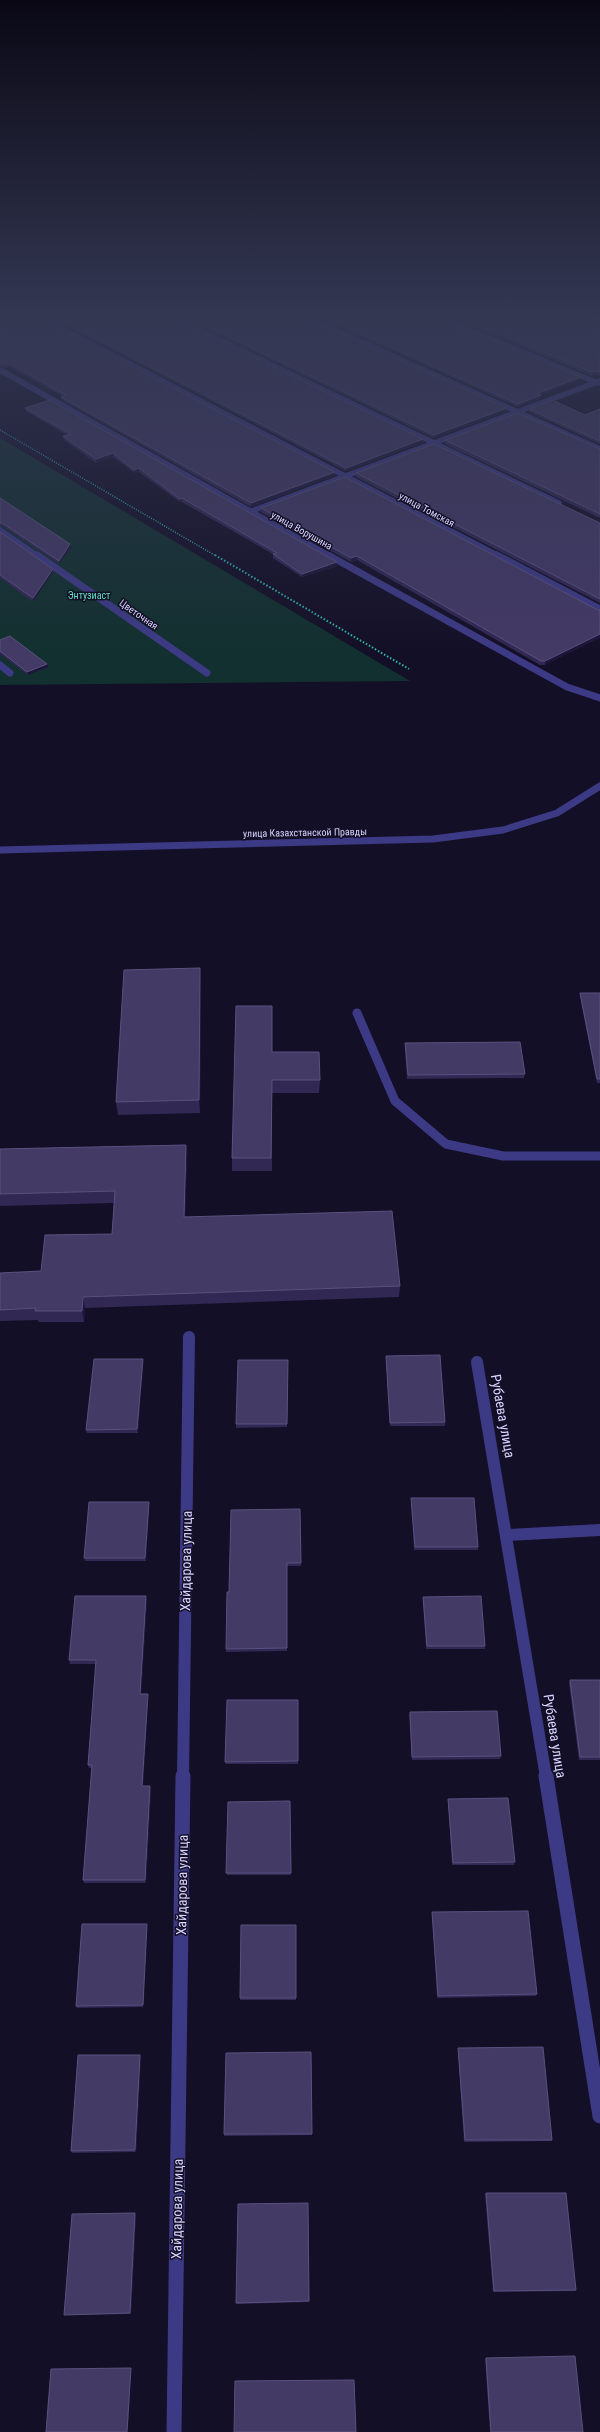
<svg xmlns="http://www.w3.org/2000/svg" width="600" height="2432" viewBox="0 0 600 2432" font-family="'Roboto Condensed',sans-serif">
<style>
.green{fill:#12302f}
.lines{fill:none;stroke-linecap:round;stroke-linejoin:round}
.path-far1{stroke:#2fb8b0;stroke-width:1.5;stroke-dasharray:1 1.5;stroke-linecap:butt}
.path{stroke:#2fb8b0;stroke-width:2;stroke-dasharray:1.5 2;stroke-linecap:butt}
.service-far2{stroke:#3d3a85;stroke-width:9}
.service-far1{stroke:#3d3a85;stroke-width:12}
.service{stroke:#3d3a85;stroke-width:15}
.minor-far1{stroke:#3d3a85;stroke-width:5.5}
.minor{stroke:#3d3a85;stroke-width:7}
.tertiary{stroke:#3d3a85;stroke-width:7}
.secondary{stroke:#6f6bff;stroke-width:5.5}
.wall{fill:#312854}
.shaded-wall{fill:#1d163a}
.building{fill:#433a66;stroke:#5a527e}
.labels{text-anchor:middle;stroke-width:3;stroke-linejoin:round;paint-order:stroke}
.far-street-label{font-size:10px;fill:#d9d4ff;stroke:#130f26}
.far-park-label{font-size:10px;fill:#5fe0c0;stroke:#130f26}
.near-street-label{font-size:14px;fill:#d9d4ff;stroke:#130f26}
</style>
<rect width="100%" height="100%" fill="#130f26"/>
<path class="green" d="M 0,438 L 410,681 L 0,685 Z"/>
<g class="lines">
<path class="path-far1" d="M 0,430 L 216,556"/>
<path class="path" d="M 215,555 L 409,669"/>
<path class="service-far2" d="M 357,1013 L 395,1101 L 446,1144 L 503,1156 L 600,1156"/>
<path class="service-far1" d="M 477,1362 L 546,1777
M 507,1535 L 600,1530
M 183,1777 L 189,1337"/>
<path class="service" d="M 546,1776 L 600,2116
M 174,2432 L 183,1776"/>
<path class="minor-far1" d="M 34,314 L 499,556
M 166,314 L 559,503
M 300,314 L 600,449
M 431,314 L 598,383
M 0,370 L 330,556
M 249,512 L 600,381
M 0,530 L 38,556"/>
<path class="minor" d="M 37,555 L 207,673
M 328,555 L 567,687 L 600,698
M 497,555 L 600,609
M 0,665 L 10,673"/>
<path class="tertiary" d="M 0,850 L 433,839 L 503,830 L 557,813 L 600,786"/>
<path class="secondary" d="M 583,314 L 600,320"/>
</g>
<path class="wall" d="M 0,314 L 32,315 L 335,472 L 335,475 L 251,507 L 62,400 L 61,397 L 62,396 L 10,367 L 0,366 Z
M 43,314 L 163,314 L 423,442 L 346,471 Z
M 175,314 L 298,314 L 298,315 L 507,408 L 506,411 L 434,438 Z
M 310,314 L 429,314 L 430,315 L 581,377 L 580,380 L 540,395 L 540,399 L 518,407 Z
M 441,314 L 581,314 L 582,315 L 599,321 L 600,320 L 600,376 L 596,374 L 592,376 Z
M 25,408 L 337,566 L 302,577 L 273,558 L 273,554 L 182,502 L 180,502 L 139,472 L 135,473 L 113,457 L 96,463 L 64,440 L 63,436 L 67,435 L 26,411 Z
M 529,409 L 585,415 L 600,409 L 600,444 L 529,412 Z
M 445,440 L 600,449 L 600,518 L 445,444 Z
M 356,473 L 600,523 L 600,603 L 356,477 Z
M 0,498 L 71,547 L 59,564 L 2,526 L 0,526 Z
M 261,508 L 598,610 L 545,665 L 540,665 L 357,560 L 351,562 L 261,512 Z
M 0,532 L 53,569 L 53,572 L 33,602 L 0,578 Z
M 0,640 L 47,664 L 48,667 L 28,675 L 0,654 Z
M 201,981 L 200,1113 L 118,1115 L 116,1102 Z
M 580,993 L 600,993 L 600,1083 L 597,1083 L 580,997 Z
M 272,1019 L 272,1052 L 320,1080 L 319,1093 L 272,1093 L 272,1171 L 232,1171 L 232,1158 Z
M 405,1043 L 525,1074 L 524,1078 L 407,1079 L 405,1047 Z
M 186,1145 L 187,1157 L 185,1217 L 400,1286 L 399,1297 L 85,1308 L 84,1322 L 38,1322 L 38,1320 L 0,1321 L 0,1273 L 41,1271 L 112,1234 L 114,1203 L 0,1206 L 0,1149 Z
M 386,1356 L 445,1422 L 445,1426 L 390,1426 Z
M 288,1360 L 287,1427 L 236,1428 L 236,1424 Z
M 143,1362 L 138,1433 L 87,1433 L 86,1430 Z
M 411,1498 L 478,1547 L 478,1550 L 414,1550 L 411,1502 Z
M 149,1506 L 146,1561 L 85,1561 L 84,1558 Z
M 300,1509 L 301,1566 L 287,1566 L 287,1651 L 226,1652 L 229,1592 Z
M 423,1597 L 485,1646 L 485,1649 L 426,1649 L 423,1600 Z
M 147,1600 L 141,1694 L 148,1697 L 143,1786 L 151,1790 L 146,1883 L 84,1883 L 83,1880 L 92,1768 L 89,1768 L 88,1765 L 96,1664 L 70,1664 L 69,1660 Z
M 570,1680 L 600,1680 L 600,1760 L 579,1760 L 569,1683 Z
M 298,1700 L 298,1764 L 226,1764 L 225,1762 Z
M 410,1712 L 501,1756 L 500,1759 L 412,1760 L 409,1715 Z
M 448,1799 L 515,1862 L 514,1865 L 452,1865 L 448,1801 Z
M 290,1801 L 291,1875 L 227,1875 L 226,1873 Z
M 432,1912 L 537,1994 L 536,1996 L 437,1998 L 432,1914 Z
M 296,1925 L 296,2000 L 240,2000 L 240,1998 Z
M 147,1926 L 143,2007 L 77,2008 L 76,2006 Z
M 458,2048 L 552,2140 L 551,2141 L 464,2142 L 458,2050 Z
M 311,2052 L 312,2135 L 224,2136 L 224,2134 Z
M 141,2056 L 136,2152 L 72,2153 L 71,2151 Z
M 486,2193 L 576,2290 L 575,2291 L 493,2292 L 485,2194 Z
M 308,2203 L 309,2302 L 236,2304 L 236,2303 Z
M 135,2213 L 136,2215 L 131,2314 L 65,2315 L 64,2315 Z
M 485,2358 L 486,2358 L 583,2432 L 490,2432 Z"/>
<path class="shaded-wall" d="M 597,371 L 596,374 L 592,376 L 592,372 Z
M 581,377 L 580,380 L 536,397 L 536,394 Z
M 541,395 L 540,399 L 518,407 L 518,404 Z
M 507,408 L 506,411 L 434,438 L 434,435 Z
M 423,439 L 423,442 L 346,471 L 346,468 Z
M 113,453 L 113,457 L 96,463 L 96,459 Z
M 139,468 L 139,472 L 135,473 L 134,470 Z
M 335,472 L 335,475 L 251,507 L 251,503 Z
M 182,498 L 182,502 L 180,502 L 180,499 Z
M 70,544 L 71,547 L 59,564 L 59,561 Z
M 357,556 L 357,560 L 351,562 L 351,558 Z
M 337,562 L 337,566 L 302,577 L 302,574 Z
M 53,569 L 53,572 L 33,602 L 33,598 Z
M 600,634 L 600,638 L 545,665 L 545,661 Z
M 47,664 L 48,667 L 28,675 L 27,672 Z
M 200,968 L 201,981 L 200,1113 L 199,1100 Z
M 186,1145 L 187,1157 L 185,1229 L 184,1217 Z
M 83,1297 L 85,1308 L 84,1322 L 82,1311 Z
M 143,1359 L 143,1362 L 138,1433 L 137,1429 Z
M 149,1502 L 149,1506 L 146,1561 L 145,1558 Z
M 146,1596 L 147,1600 L 141,1697 L 140,1694 Z
M 148,1694 L 148,1697 L 143,1790 L 142,1786 Z
M 150,1786 L 151,1790 L 146,1883 L 145,1880 Z
M 140,2055 L 141,2056 L 136,2152 L 135,2150 Z
M 135,2213 L 136,2215 L 131,2314 L 130,2313 Z
M 131,2368 L 131,2369 L 128,2432 L 127,2432 Z"/>
<path class="building" d="M 0,314 L 31,314 L 32,315 L 335,472 L 251,503 L 61,397 L 66,395 L 9,363 L 0,363 Z
M 49,314 L 163,314 L 423,439 L 346,468 Z
M 182,314 L 298,314 L 298,315 L 507,408 L 434,435 Z
M 317,314 L 429,314 L 430,315 L 581,377 L 536,394 L 541,395 L 518,404 Z
M 450,314 L 581,314 L 582,315 L 599,321 L 600,320 L 600,372 L 597,371 L 592,372 Z
M 50,400 L 337,562 L 302,574 L 273,554 L 277,553 L 182,498 L 180,499 L 139,468 L 134,470 L 113,453 L 96,459 L 63,436 L 71,434 L 25,408 Z
M 552,400 L 585,415 L 600,409 L 600,441 L 529,409 Z
M 518,413 L 600,449 L 600,514 L 445,440 Z
M 434,444 L 600,523 L 600,599 L 356,473 Z
M 345,477 L 598,610 L 600,610 L 600,634 L 545,661 L 541,661 L 357,556 L 351,558 L 261,508 Z
M 0,498 L 70,544 L 59,561 L 2,523 L 0,523 Z
M 0,532 L 53,569 L 33,598 L 0,575 Z
M 10,636 L 47,664 L 27,672 L 0,651 L 0,640 Z
M 200,968 L 199,1100 L 116,1102 L 124,970 Z
M 580,993 L 600,993 L 600,1079 L 597,1079 Z
M 236,1006 L 272,1006 L 272,1052 L 319,1052 L 320,1080 L 272,1080 L 271,1158 L 232,1158 Z
M 520,1042 L 525,1074 L 408,1075 L 405,1043 Z
M 186,1145 L 184,1217 L 392,1211 L 400,1286 L 83,1297 L 82,1311 L 35,1311 L 36,1308 L 0,1310 L 0,1273 L 41,1271 L 45,1235 L 112,1234 L 115,1191 L 0,1194 L 0,1149 Z
M 440,1355 L 445,1422 L 390,1423 L 386,1356 Z
M 94,1359 L 143,1359 L 137,1429 L 86,1430 Z
M 238,1360 L 288,1360 L 287,1424 L 236,1424 Z
M 411,1498 L 474,1498 L 478,1547 L 415,1547 Z
M 89,1502 L 149,1502 L 145,1558 L 84,1558 Z
M 300,1509 L 301,1563 L 287,1563 L 287,1648 L 226,1649 L 227,1592 L 229,1592 L 231,1510 Z
M 75,1596 L 146,1596 L 140,1694 L 148,1694 L 142,1786 L 150,1786 L 145,1880 L 83,1880 L 92,1765 L 88,1765 L 96,1660 L 69,1660 Z
M 481,1596 L 485,1646 L 427,1646 L 423,1597 Z
M 570,1680 L 600,1680 L 600,1757 L 580,1757 Z
M 227,1700 L 298,1700 L 298,1761 L 225,1762 Z
M 497,1711 L 501,1756 L 412,1757 L 410,1712 Z
M 508,1798 L 515,1862 L 453,1863 L 448,1799 Z
M 290,1801 L 291,1873 L 226,1873 L 228,1802 Z
M 528,1911 L 537,1994 L 438,1996 L 432,1912 Z
M 82,1924 L 147,1924 L 143,2005 L 76,2006 Z
M 241,1925 L 296,1925 L 296,1998 L 240,1998 Z
M 543,2047 L 552,2140 L 465,2140 L 458,2048 Z
M 311,2052 L 312,2134 L 224,2134 L 226,2053 Z
M 78,2055 L 140,2055 L 135,2150 L 71,2151 Z
M 486,2193 L 566,2193 L 576,2290 L 494,2291 Z
M 308,2203 L 309,2301 L 236,2303 L 238,2204 Z
M 135,2213 L 130,2313 L 64,2315 L 72,2214 Z
M 575,2356 L 583,2432 L 491,2432 L 486,2358 Z
M 131,2368 L 127,2432 L 46,2432 L 51,2369 Z
M 354,2380 L 356,2432 L 234,2432 L 235,2381 Z"/>
<linearGradient id="sky" x2="0" y2="1"><stop stop-color="#0a0815"/><stop offset="0.48" stop-color="#333752"/><stop offset="1" stop-color="#333752" stop-opacity="0"/></linearGradient>
<rect width="600" height="654" fill="url(#sky)"/>
<g class="labels">
<g class="far-street-label">
<text transform="translate(427 509) rotate(28)" y="4">улица Томская</text>
<text transform="translate(302 530) rotate(29)" y="4">улица Ворушина</text>
<text transform="translate(139 614) rotate(35)" y="4">Цветочная</text>
<text transform="translate(305 832) rotate(-1)" y="4">улица Казахстанской Правды</text>
</g>
<g class="far-park-label">
<text x="89" y="599">Энтузиаст</text>
</g>
<g class="near-street-label">
<text transform="translate(503 1416) rotate(80)" y="5">Рубаева улица</text>
<text transform="translate(186 1561) rotate(-89)" y="5">Хайдарова улица</text>
<text transform="translate(555 1736) rotate(81)" y="5">Рубаева улица</text>
<text transform="translate(182 1885) rotate(-89)" y="5">Хайдарова улица</text>
<text transform="translate(177 2209) rotate(-89)" y="5">Хайдарова улица</text>
</g>
</g>
</svg>
